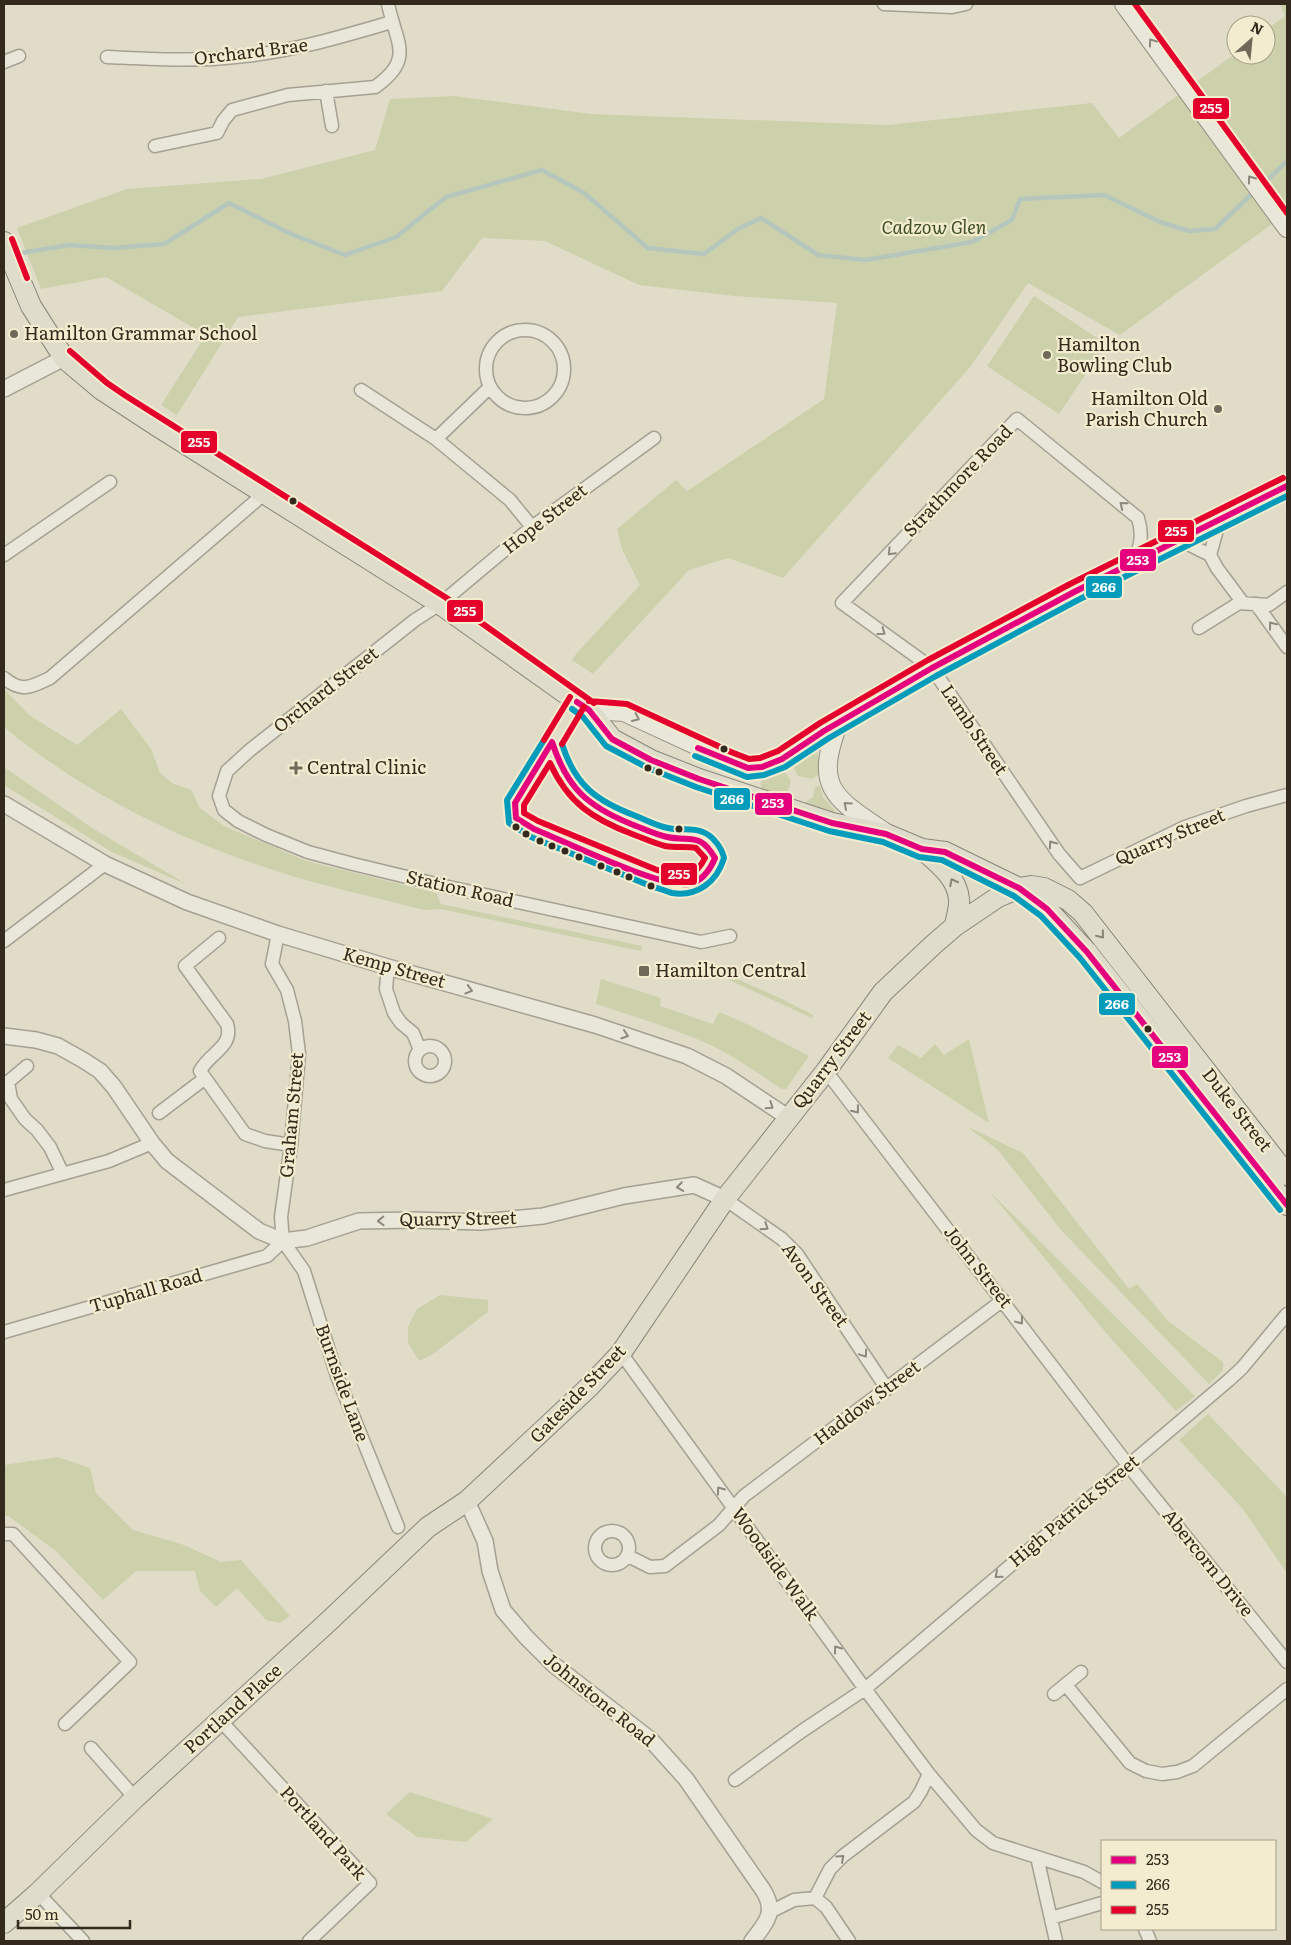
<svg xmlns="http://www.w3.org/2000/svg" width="1291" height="1945" viewBox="0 0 1291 1945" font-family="Literata,serif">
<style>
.green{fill:#ccd1ab}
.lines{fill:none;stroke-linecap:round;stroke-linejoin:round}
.stream{stroke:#b5c6bd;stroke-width:4.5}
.minor-casing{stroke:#a5a092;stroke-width:15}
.tertiary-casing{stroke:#a5a092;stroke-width:18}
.secondary-casing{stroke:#959082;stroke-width:20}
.primary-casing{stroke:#8a8679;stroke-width:22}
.minor{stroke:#e9e6da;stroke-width:12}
.tertiary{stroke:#e9e6da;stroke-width:15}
.secondary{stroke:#e9e6da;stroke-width:18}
.primary{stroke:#e0dccc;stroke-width:20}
.bus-1-casing{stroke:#f3ecce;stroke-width:10}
.bus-2-casing{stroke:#f3ecce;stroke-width:10}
.bus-3-casing{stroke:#f3ecce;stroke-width:10}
.bus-1{stroke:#e5007d;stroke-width:6}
.bus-2{stroke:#059cbc;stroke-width:6}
.bus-3{stroke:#e4002b;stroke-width:6}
.oneway{stroke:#8e887b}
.oneway2{stroke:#8a8274}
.poi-dot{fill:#706858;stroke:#f3ecce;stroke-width:2}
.bus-dot{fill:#33291c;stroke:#f3ecce;stroke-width:2}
.labels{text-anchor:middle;stroke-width:4.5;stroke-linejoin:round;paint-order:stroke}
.street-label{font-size:18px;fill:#33291c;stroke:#f3ecce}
.park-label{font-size:18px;font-style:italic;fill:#3f4e23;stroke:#f3ecce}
.poi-label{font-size:18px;fill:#33291c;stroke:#f3ecce;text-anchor:start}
.line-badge{stroke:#f3ecce;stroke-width:2}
.badge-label{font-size:14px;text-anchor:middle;font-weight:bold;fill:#fff}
</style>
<rect width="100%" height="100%" fill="#e0dcc8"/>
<path class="green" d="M 1280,4 L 1287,4 L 1287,213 L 1120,335 L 1028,283 L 971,366 L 783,578 L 728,558 L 689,570 L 593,674 L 572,660 L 576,654 L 640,585 L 622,549 L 617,529 L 676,480 L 687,491 L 824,399 L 837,303 L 735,296 L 639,285 L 545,241 L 482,238 L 442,291 L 238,317 L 177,415 L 161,405 L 206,335 L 106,277 L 41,289 L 17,228 L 127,189 L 261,179 L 375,150 L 390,99 L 454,96 L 591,114 L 887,125 L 1092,103 L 1119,138 L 1236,53 L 1236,55 L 1266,55 L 1266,30 L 1285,16 Z
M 1034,296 L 1106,344 L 1059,414 L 987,366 Z
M 4,689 L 29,715 L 77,745 L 121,709 L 151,749 L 160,773 L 172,783 L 191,790 L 200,808 L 224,826 L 306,861 L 436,893 L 441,904 L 642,946 L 641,951 L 440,909 L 424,910 C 374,897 322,886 273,870 C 176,838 83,793 4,727 Z
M 817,752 L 820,763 L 819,774 L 812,779 L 798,776 L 792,764 L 810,754 Z
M 4,767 L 92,828 L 188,885 L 112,852 L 4,785 Z
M 784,771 L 791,781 L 787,794 L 791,802 L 761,792 L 761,773 Z
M 820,786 L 823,797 L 835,811 L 834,816 L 803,804 L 813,797 L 815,787 Z
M 726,974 L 782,999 L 813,1015 L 812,1018 L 725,978 Z
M 601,979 L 661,998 L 660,1006 L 713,1024 L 719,1012 L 747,1024 L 809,1056 L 786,1089 L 782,1089 C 759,1074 737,1058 713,1046 C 675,1029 636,1017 596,1004 Z
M 969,1039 L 989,1123 L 888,1058 L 898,1045 L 921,1058 L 935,1044 L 944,1055 Z
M 966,1126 L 1023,1153 L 1129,1289 L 1137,1284 L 1168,1321 L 1223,1362 L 1223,1370 L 1209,1384 L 1061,1230 L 998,1150 Z
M 989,1191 L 1195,1396 L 1176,1411 L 1107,1334 Z
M 440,1295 L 488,1300 L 488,1312 L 433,1354 L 419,1361 L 408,1343 L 408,1327 L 417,1309 Z
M 1208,1414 L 1287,1497 L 1287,1573 L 1242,1508 L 1179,1440 Z
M 58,1457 L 90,1468 L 96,1493 L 133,1530 L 184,1545 L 221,1562 L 241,1560 L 290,1616 L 280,1623 L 266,1620 L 237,1588 L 216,1607 L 200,1591 L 195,1571 L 136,1571 L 103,1600 L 55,1550 L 8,1516 L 4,1515 L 4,1465 Z
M 410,1792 L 493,1819 L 466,1842 L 417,1837 L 386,1814 Z"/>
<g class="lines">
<path class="stream" d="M 1261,186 L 1287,161
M 15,254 L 69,245 L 113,248 L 164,244 L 229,203 L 291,234 L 345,255 L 396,237 L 446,197 L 542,170 L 584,193 L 648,248 L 704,254 L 738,229 L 761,218 L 818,255 L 865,260 L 972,242 L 1012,220 L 1020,199 L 1104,195 L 1160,222 L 1189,231 L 1215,229 L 1255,191"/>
<defs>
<path id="minor" d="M 884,4 L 952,7 L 966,4
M 107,57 C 153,59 199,62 244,56 C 295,51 343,36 392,22
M 4,62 L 19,56
M 326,91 L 332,126
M 155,146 L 217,133 L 223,121 L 232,110 L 288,95 L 375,87 C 415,59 396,43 388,4
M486 369a39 39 0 1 1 78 0a39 39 0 1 1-78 0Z
M 361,390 L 436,439 L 510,500 L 532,527
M 654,438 L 532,527 L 440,604 L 415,620 L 250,750 L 227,771 L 219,796 L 224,810 L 238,821 L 266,835 L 308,852 L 353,864 L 444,886 L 701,942 L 730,936
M 436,439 L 490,387
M 1178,539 L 1210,555 L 1217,568 L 1243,603
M 4,555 L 110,482
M 1210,555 L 1220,519
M 1133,562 C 1141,546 1143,535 1138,518 L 1017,419 L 842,603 L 932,668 L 1059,854 L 1080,878 L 1185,827 L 1246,806 L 1287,795
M 1256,604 L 1287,647
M 1199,628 L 1239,603 L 1269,605 L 1287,592
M 4,678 C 22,693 31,687 50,678 L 265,493
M 278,934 L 272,964 L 287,990 L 295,1021 L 299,1054 L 291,1145 L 281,1217 L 283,1241
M 219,938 L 185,966 L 227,1024 C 234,1047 210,1052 200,1071 L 245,1134 L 265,1141 L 291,1145
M 4,941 L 105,864
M 388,967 L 386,989 L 394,1013 L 401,1023 L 413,1033 L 420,1050
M415 1061a15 15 0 1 1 30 0a15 15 0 1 1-30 0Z
M 826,1071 L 1128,1465 L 1287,1662
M 4,1082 L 8,1082 L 27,1066
M 8,1082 L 11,1099 L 25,1119 L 37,1130 L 50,1147 L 62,1172
M 159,1113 L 204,1079
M 4,1190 L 109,1161 L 152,1143
M 725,1199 L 782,1239 L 797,1254 L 887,1389
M 283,1241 L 304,1271 L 337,1376 L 398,1527
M 4,1332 L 267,1256 L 283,1241
M 621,1353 L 865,1689 L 929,1774 L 976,1830 L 993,1843 L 1084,1872 L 1102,1882
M595 1548a17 17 0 1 1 34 0a17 17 0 1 1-34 0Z
M 4,1534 L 13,1534 L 130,1662 L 65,1724
M 628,1556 L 650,1567 L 665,1566 L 719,1525 L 744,1496 L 1003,1300
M 1066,1685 L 1130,1763 L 1146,1771 L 1162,1774 L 1177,1772 L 1193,1766 L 1287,1689
M 1054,1694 L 1081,1672
M 220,1720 L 370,1883 L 309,1941
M 91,1748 L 135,1798
M 735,1780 L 802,1731 L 865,1689 L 1229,1380 L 1242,1368 L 1287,1314
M 1037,1857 L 1056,1941
M 38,1893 L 83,1941
M 815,1898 L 830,1869 L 843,1856 L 914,1802 L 921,1791 L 929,1774
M 815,1898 L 826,1907 L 849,1941
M 770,1912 L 794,1900 L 815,1898
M 1051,1918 L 1102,1903
M 1145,1929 L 1150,1941"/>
<path id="tertiary" d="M 4,389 L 64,358
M 4,804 L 105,864 L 187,902 L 278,934 L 388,967 L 595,1025 L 687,1056 L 726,1076 L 789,1118
M 4,1036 L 36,1040 L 58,1046 L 83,1060 L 100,1071 L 114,1087 L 152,1143 L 167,1161 L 259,1231 L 283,1241 L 307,1238 L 359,1221 L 413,1220 L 481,1222 L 543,1216 L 624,1196 L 694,1185 L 725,1199
M 467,1501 L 485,1541 L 490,1571 L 503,1610 L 526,1637 L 554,1665 L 651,1740 L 686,1779 L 763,1890 C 777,1912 766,1923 752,1941"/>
<path id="secondary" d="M 1124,4 L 1287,228
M 589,710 L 624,712 L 728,760 L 748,768 L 762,767 L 782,759 L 824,731 L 932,668 L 1074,592 L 1287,486
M 838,725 C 813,789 836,799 886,833"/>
<path id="primary" d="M 4,242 L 31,306 L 64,358 L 102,390 L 157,426 L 440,604 L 589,710 L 612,739 L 651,760 L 699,779 L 832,823 L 886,834 L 922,849 L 945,852 L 1019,888 L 1047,909 L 1087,952 L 1287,1205
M 922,849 C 938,863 957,877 959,899 C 960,907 956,918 955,926
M 4,1923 L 38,1893 L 135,1798 L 328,1622 L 428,1527 L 467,1501 L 589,1387 L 621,1353 L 725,1199 L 826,1071 L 883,992 L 933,945 L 955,926 L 998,897 L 1019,888 L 1031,886 L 1044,888 L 1068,900 L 1083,913 L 1287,1175"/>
</defs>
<use href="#minor" class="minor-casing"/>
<use href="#tertiary" class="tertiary-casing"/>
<use href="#secondary" class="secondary-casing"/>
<use href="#primary" class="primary-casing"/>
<use href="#minor" class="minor"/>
<use href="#tertiary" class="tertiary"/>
<use href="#secondary" class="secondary"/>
<use href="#primary" class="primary"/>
<defs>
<path id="bus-1" d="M 577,702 L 589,710 L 612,739 L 651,760 L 699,779 L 832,823 L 886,834 L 922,849 L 945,852 L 1019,888 L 1047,909 L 1087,952 L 1287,1205
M 552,742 C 567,788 587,806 631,824 C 642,828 654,834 667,837 C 691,842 700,832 715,858 C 710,870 703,881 689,884 C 662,889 564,841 534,829 L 516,818 L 515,803 Z
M 698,748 L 748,768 L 762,767 L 782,759 L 824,731 L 932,668 L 1074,592 L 1287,486"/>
<path id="bus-2" d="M 572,709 L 583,717 L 606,746 L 648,768 L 696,787 L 829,831 L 883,842 L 919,857 L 942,860 L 1014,896 L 1041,916 L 1080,958 L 1280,1210
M 544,740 L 507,800 L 509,823 L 531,837 L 653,887 C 659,888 665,891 672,893 C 697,897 717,882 724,858 C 722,848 713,836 703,832 C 692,827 680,831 668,828 C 657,826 646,820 636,816 C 596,801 575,785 562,744
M 695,756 L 747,777 L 764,775 L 785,767 L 829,738 L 936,676 L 1078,600 L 1287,496"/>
<path id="bus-3" d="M 1135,4 L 1287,213
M 12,239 L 27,278
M 70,351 L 107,383 L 126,396 L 445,597 L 594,703
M 589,701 L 627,704 L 731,752 L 749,759 L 760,758 L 778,751 L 820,723 L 928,660 L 1070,584 L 1283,478
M 544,740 L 570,697
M 562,744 L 584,707
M 550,763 C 568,803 593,819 632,834 C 643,838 654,843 665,846 C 676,848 686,846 696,848 L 705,858 C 692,884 679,873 657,870 L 538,821 L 524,813 L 524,805 Z"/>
</defs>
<use href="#bus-1" class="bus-1-casing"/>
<use href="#bus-2" class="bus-2-casing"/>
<use href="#bus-3" class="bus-3-casing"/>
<use href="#bus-1" class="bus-1"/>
<use href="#bus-2" class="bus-2"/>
<use href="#bus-3" class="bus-3"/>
</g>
<defs><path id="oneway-chevron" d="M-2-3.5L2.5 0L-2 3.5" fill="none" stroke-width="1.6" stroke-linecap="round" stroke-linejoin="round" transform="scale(1.25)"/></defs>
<g class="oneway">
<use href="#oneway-chevron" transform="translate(1152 42) rotate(-126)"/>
<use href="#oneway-chevron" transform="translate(1251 179) rotate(-126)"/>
<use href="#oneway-chevron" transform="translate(1123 505) rotate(-141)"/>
<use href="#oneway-chevron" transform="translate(891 552) rotate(134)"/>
<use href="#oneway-chevron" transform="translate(1272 625) rotate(-127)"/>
<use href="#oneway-chevron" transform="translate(882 632) rotate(36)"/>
<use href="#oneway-chevron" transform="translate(636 718) rotate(25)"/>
<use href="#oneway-chevron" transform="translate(847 805) rotate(-138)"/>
<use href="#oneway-chevron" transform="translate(1052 844) rotate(-125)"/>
<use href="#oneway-chevron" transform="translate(469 990) rotate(16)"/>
<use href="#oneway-chevron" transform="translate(625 1035) rotate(18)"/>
<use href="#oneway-chevron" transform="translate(770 1106) rotate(34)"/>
<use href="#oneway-chevron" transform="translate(856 1110) rotate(52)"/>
<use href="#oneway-chevron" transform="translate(680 1187) rotate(171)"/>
<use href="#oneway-chevron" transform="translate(381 1221) rotate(178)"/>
<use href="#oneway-chevron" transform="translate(765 1227) rotate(34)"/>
<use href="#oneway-chevron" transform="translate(1020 1321) rotate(53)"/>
<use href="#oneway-chevron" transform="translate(864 1354) rotate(56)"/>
<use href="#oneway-chevron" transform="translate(720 1490) rotate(-126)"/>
<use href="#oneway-chevron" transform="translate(998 1575) rotate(139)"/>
<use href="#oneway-chevron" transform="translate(837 1649) rotate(-126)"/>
<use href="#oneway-chevron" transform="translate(841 1858) rotate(-42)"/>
</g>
<g class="oneway2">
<use href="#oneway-chevron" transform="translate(953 882) rotate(-117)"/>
<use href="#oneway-chevron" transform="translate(1101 935) rotate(51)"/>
</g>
<g class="poi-dot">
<circle cx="14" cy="334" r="5"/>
<circle cx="1047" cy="355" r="5"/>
<circle cx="1218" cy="409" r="5"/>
<path d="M293.5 760.5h5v5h5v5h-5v5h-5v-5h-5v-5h5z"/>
<rect x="638" y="965" width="12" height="12" rx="2.5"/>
</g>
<g class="bus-dot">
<circle cx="293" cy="501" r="4.5"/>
<circle cx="724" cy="749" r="4.5"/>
<circle cx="648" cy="768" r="4.5"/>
<circle cx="659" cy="772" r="4.5"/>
<circle cx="516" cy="827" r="4.5"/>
<circle cx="679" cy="829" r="4.5"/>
<circle cx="526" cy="834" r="4.5"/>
<circle cx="540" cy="841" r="4.5"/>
<circle cx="552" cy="846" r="4.5"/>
<circle cx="565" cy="851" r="4.5"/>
<circle cx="579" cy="857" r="4.5"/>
<circle cx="601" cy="866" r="4.5"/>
<circle cx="617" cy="872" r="4.5"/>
<circle cx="629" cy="877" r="4.5"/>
<circle cx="651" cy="886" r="4.5"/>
<circle cx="1148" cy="1029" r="4.5"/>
</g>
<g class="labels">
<g class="street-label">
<text transform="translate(251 52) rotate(-7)" y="6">Orchard Brae</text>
<text transform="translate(958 481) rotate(-46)" y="6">Strathmore Road</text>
<text transform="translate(545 519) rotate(-38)" y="6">Hope Street</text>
<text transform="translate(326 690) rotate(-38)" y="6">Orchard Street</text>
<text transform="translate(974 730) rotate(56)" y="6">Lamb Street</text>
<text transform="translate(1170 837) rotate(-23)" y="6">Quarry Street</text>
<text transform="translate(460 889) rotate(13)" y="6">Station Road</text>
<text transform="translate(394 968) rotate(16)" y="6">Kemp Street</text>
<text transform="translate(832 1060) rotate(-53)" y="6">Quarry Street</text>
<text transform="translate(1237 1110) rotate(52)" y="6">Duke Street</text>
<text transform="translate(292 1115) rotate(-85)" y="6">Graham Street</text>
<text transform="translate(458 1219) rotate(-1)" y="6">Quarry Street</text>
<text transform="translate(978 1267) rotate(52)" y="6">John Street</text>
<text transform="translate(815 1285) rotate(54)" y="6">Avon Street</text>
<text transform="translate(146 1291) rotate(-16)" y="6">Tuphall Road</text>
<text transform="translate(342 1383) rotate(70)" y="6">Burnside Lane</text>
<text transform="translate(578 1394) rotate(-46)" y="6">Gateside Street</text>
<text transform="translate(867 1403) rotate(-37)" y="6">Haddow Street</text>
<text transform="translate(1074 1511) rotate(-40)" y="6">High Patrick Street</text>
<text transform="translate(1208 1563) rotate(51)" y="6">Abercorn Drive</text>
<text transform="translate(775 1564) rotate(54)" y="6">Woodside Walk</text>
<text transform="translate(599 1700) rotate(39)" y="6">Johnstone Road</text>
<text transform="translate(233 1709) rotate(-42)" y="6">Portland Place</text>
<text transform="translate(323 1833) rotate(48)" y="6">Portland Park</text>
</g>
<g class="park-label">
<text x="934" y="234">Cadzow Glen</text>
</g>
<g class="poi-label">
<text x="24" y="340">Hamilton Grammar School</text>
<text x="1057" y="351">Hamilton<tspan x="1057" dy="21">Bowling Club</tspan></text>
<text x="1208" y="405" text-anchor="end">Hamilton Old<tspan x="1208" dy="21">Parish Church</tspan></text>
<text x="307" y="774">Central Clinic</text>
<text x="655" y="977">Hamilton Central</text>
</g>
</g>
<g class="line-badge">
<rect x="1192" y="97" width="38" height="23" rx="5" fill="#e4002b"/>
<rect x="180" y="430" width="38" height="24" rx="5" fill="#e4002b"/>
<rect x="1157" y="519" width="38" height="24" rx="5" fill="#e4002b"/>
<rect x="1119" y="548" width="38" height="24" rx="5" fill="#e5007d"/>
<rect x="1085" y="575" width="38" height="24" rx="5" fill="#059cbc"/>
<rect x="446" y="599" width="38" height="24" rx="5" fill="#e4002b"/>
<rect x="713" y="787" width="38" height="24" rx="5" fill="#059cbc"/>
<rect x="754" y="792" width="39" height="24" rx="5" fill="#e5007d"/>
<rect x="660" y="862" width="38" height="24" rx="5" fill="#e4002b"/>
<rect x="1098" y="992" width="38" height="24" rx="5" fill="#059cbc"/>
<rect x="1151" y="1045" width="38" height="24" rx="5" fill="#e5007d"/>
</g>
<g class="badge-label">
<text x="1211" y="113">255</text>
<text x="199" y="447">255</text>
<text x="1176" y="536">255</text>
<text x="1138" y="565">253</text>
<text x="1104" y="592">266</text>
<text x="465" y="616">255</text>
<text x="732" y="804">266</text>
<text x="773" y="808">253</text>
<text x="679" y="879">255</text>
<text x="1117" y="1009">266</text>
<text x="1170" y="1062">253</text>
</g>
<rect width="1291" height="1945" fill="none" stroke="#33291c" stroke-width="10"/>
<rect x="1101" y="1840" width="175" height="90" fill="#f3ecce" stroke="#a69e87"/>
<rect x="1111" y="1856" width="25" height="8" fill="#e5007d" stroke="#a69e87"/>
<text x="1146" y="1865" font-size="15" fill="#33291c">253</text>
<rect x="1111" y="1881" width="25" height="8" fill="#059cbc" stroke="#a69e87"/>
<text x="1146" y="1890" font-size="15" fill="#33291c">266</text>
<rect x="1111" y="1906" width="25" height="8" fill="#e4002b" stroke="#a69e87"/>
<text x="1146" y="1915" font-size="15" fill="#33291c">255</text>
<g transform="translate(1251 40) rotate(27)"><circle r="24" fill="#f3ecce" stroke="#a69e87"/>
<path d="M0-4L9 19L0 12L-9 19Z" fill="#706858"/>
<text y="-8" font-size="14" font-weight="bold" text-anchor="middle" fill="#33291c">N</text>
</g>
<path d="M18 1920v8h112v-8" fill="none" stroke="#33291c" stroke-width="2.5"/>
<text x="25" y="1920" font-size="15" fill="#33291c" stroke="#f3ecce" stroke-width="4" paint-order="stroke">50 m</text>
</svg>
